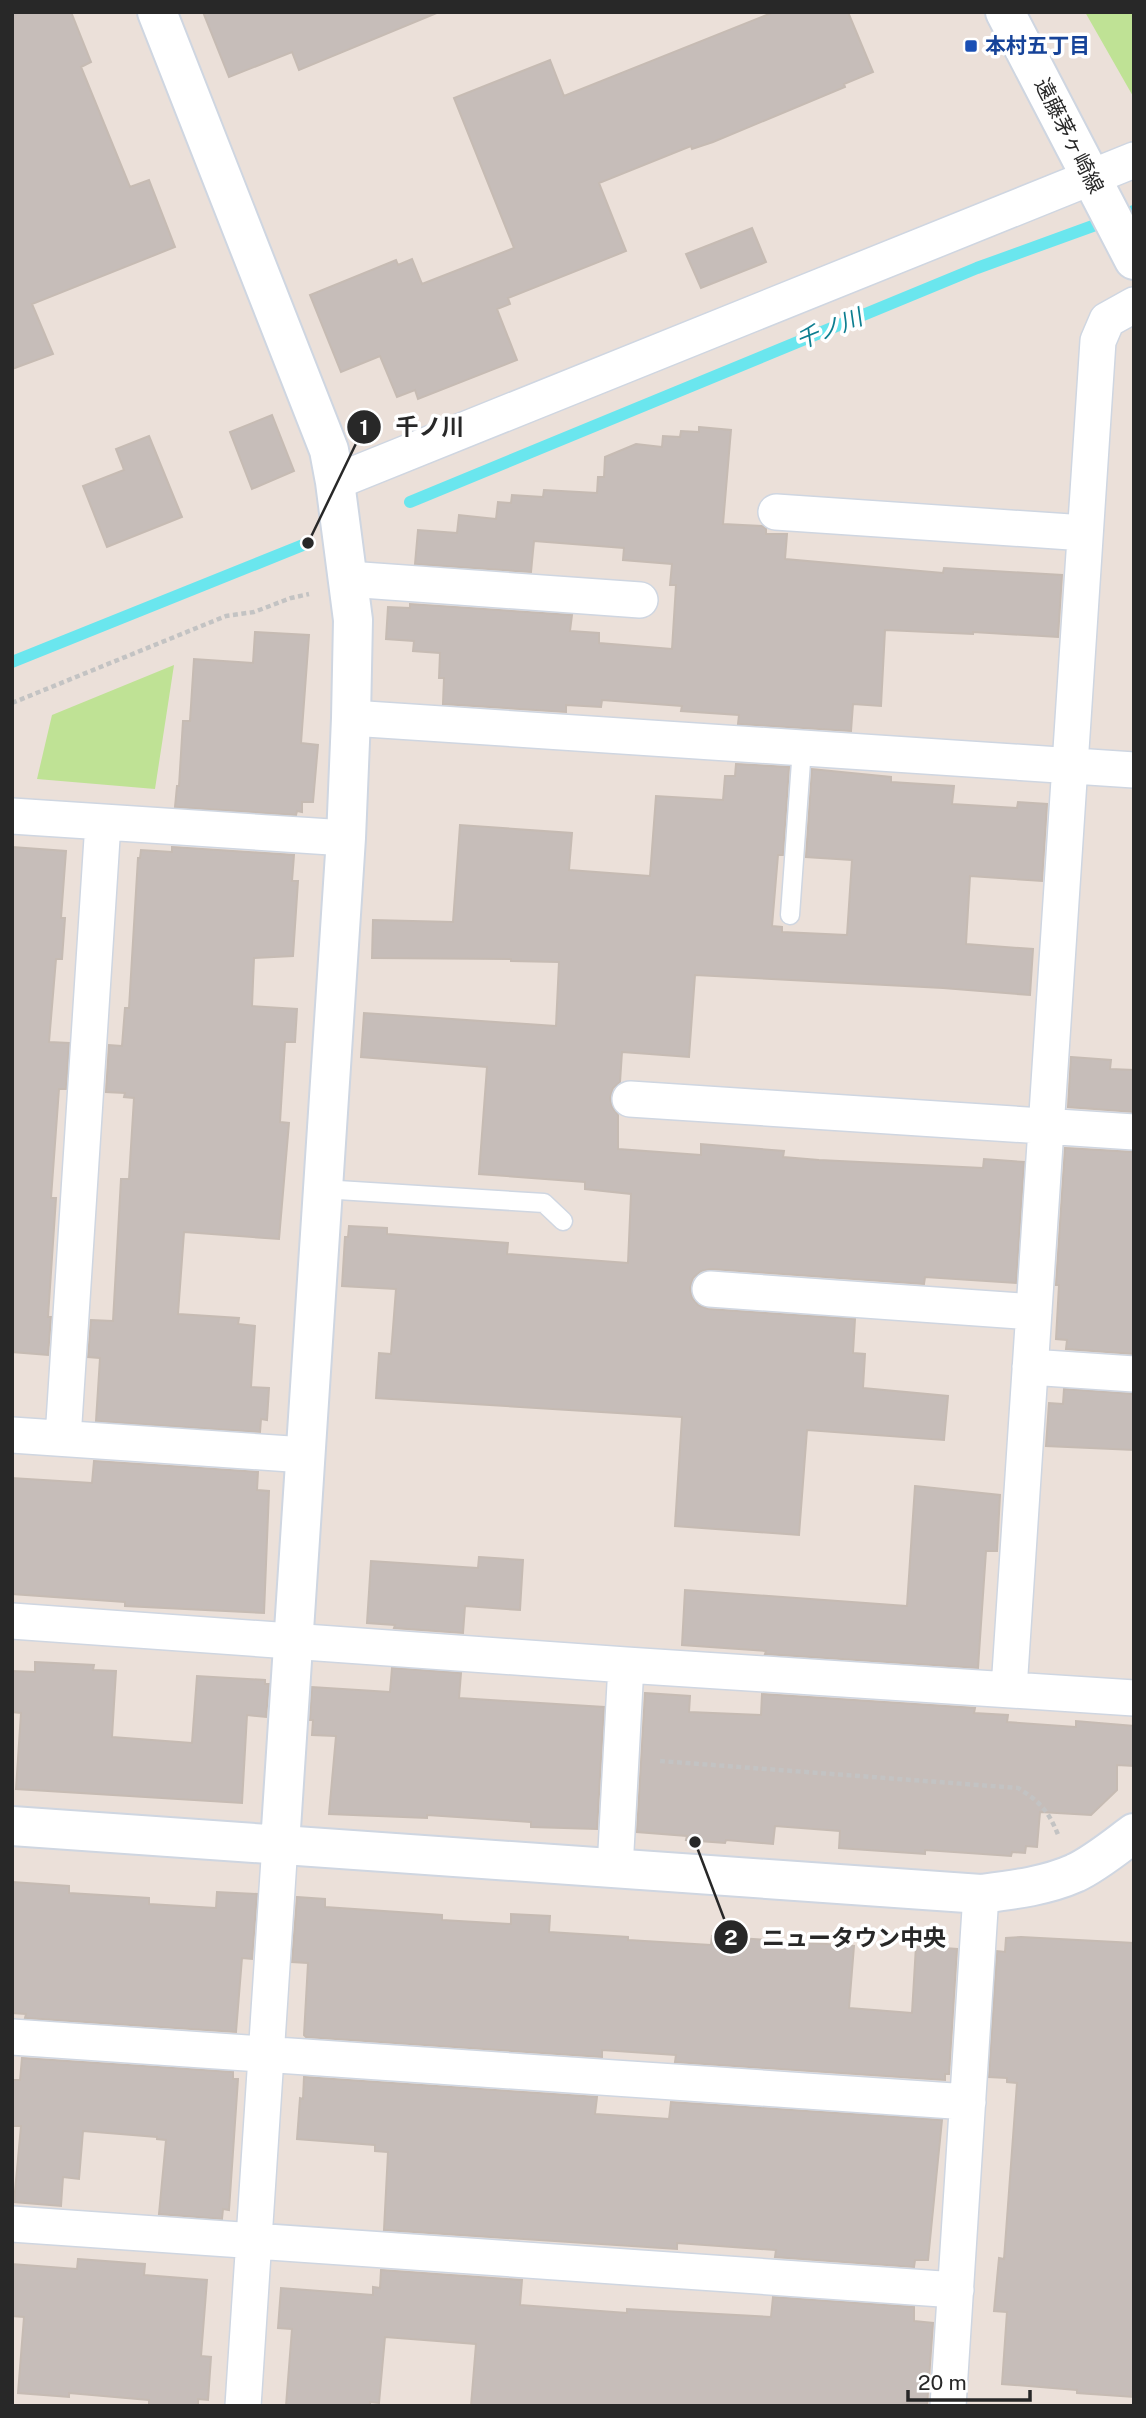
<svg xmlns="http://www.w3.org/2000/svg" width="1146" height="2418" viewBox="0 0 1146 2418" font-family="'Public Sans','Noto Sans JP',sans-serif">
<style>
.green{fill:#bfe295}
.lines{fill:none;stroke-linecap:round;stroke-linejoin:round}
.stream{stroke:#6ae6ee;stroke-width:12}
.building{fill:#c6bdb9;stroke:#c6bbb3;stroke-width:2}
.lane-casing{stroke:#cfd6e1;stroke-width:21}
.street-casing{stroke:#cfd6e1;stroke-width:38}
.secondary-casing{stroke:#cfd6e1;stroke-width:42}
.path{stroke:#c3c3c3;stroke-width:4.5;stroke-dasharray:5 3.5;stroke-linecap:butt}
.lane{stroke:#fff;stroke-width:18}
.street{stroke:#fff;stroke-width:35}
.secondary{stroke:#fff;stroke-width:38}
.transit-dot{fill:#1a4fb4;stroke:#fff;stroke-width:2.5}
.labels{text-anchor:middle;stroke-width:7;stroke-linejoin:round;paint-order:stroke}
.transit-label{font-size:21px;font-weight:bold;fill:#164399;stroke:#fff;text-anchor:start}
.street-label{font-size:21px;fill:#282828;stroke:#fff}
.water-label{font-size:23px;font-style:italic;fill:#0d7e90;stroke:#fff}
.leader{fill:none;stroke:#282828;stroke-width:2.5}
.callout-dot{fill:#282828;stroke:#fff;stroke-width:2.5}
.mark-label{font-size:21px;text-anchor:middle;font-weight:bold;fill:#fff}
.callout-label{font-size:23px;text-anchor:middle;font-weight:bold;fill:#282828;stroke:#fff;stroke-width:7;stroke-linejoin:round;paint-order:stroke}
</style>
<rect width="100%" height="100%" fill="#ebe0d9"/>
<path class="green" d="M 1085,12 L 1134,12 L 1134,98 Z
M 174,665 L 155,789 L 37,779 L 52,715 Z"/>
<g class="lines">
<path class="stream" d="M 410,502 L 977,268 L 1134,211
M 12,662 L 308,543"/>
</g>
<path class="building" d="M 12,12 L 71,12 L 91,62 L 81,67 L 130,187 L 149,180 L 175,247 L 32,304 L 53,354 L 12,369 Z
M 203,12 L 436,12 L 437,13 L 299,70 L 292,52 L 229,77 Z
M 774,12 L 848,12 L 873,72 L 844,84 L 845,87 L 713,142 L 692,149 L 691,146 L 599,183 L 626,251 L 508,298 L 510,304 L 497,309 L 517,360 L 418,399 L 415,390 L 397,397 L 380,356 L 341,372 L 310,295 L 396,260 L 398,265 L 412,259 L 422,284 L 514,248 L 454,98 L 550,60 L 564,96 Z
M 752,228 L 766,262 L 701,288 L 686,254 Z
M 272,415 L 294,471 L 252,489 L 230,432 Z
M 699,427 L 731,430 L 723,524 L 762,526 L 766,529 L 766,534 L 787,534 L 785,559 L 943,573 L 944,568 L 1062,575 L 1058,637 L 973,632 L 973,634 L 885,630 L 881,706 L 853,704 L 851,731 L 738,724 L 739,715 L 681,711 L 682,706 L 602,700 L 601,707 L 566,705 L 566,712 L 443,704 L 444,678 L 439,678 L 440,653 L 413,651 L 414,641 L 386,639 L 388,607 L 410,608 L 410,604 L 572,615 L 570,631 L 599,633 L 599,643 L 672,649 L 676,585 L 670,585 L 672,564 L 623,560 L 624,548 L 534,541 L 531,572 L 415,564 L 418,530 L 457,533 L 459,515 L 496,519 L 498,502 L 511,503 L 512,495 L 543,497 L 544,490 L 597,493 L 598,477 L 604,477 L 605,457 L 636,444 L 662,447 L 663,436 L 680,437 L 681,431 L 699,432 Z
M 149,436 L 182,517 L 107,547 L 83,486 L 124,470 L 116,449 Z
M 255,632 L 309,635 L 301,743 L 318,745 L 313,802 L 302,802 L 302,812 L 297,811 L 296,815 L 175,807 L 177,786 L 179,786 L 183,721 L 190,721 L 194,659 L 253,663 Z
M 736,764 L 789,767 L 783,855 L 778,855 L 772,926 L 782,927 L 782,932 L 847,935 L 852,860 L 806,857 L 812,769 L 891,777 L 891,782 L 954,786 L 952,804 L 1017,808 L 1018,802 L 1047,804 L 1042,881 L 970,876 L 966,944 L 1033,949 L 1030,995 L 943,988 L 695,975 L 689,1057 L 622,1052 L 620,1082 L 613,1088 L 610,1098 L 612,1107 L 618,1115 L 618,1149 L 701,1155 L 701,1144 L 784,1151 L 783,1157 L 819,1160 L 983,1168 L 984,1159 L 1024,1162 L 1016,1283 L 925,1277 L 924,1284 L 711,1269 L 701,1271 L 693,1278 L 690,1288 L 692,1298 L 698,1305 L 708,1309 L 855,1319 L 853,1353 L 865,1354 L 863,1388 L 948,1396 L 944,1440 L 807,1430 L 799,1535 L 675,1526 L 682,1417 L 376,1398 L 379,1353 L 391,1354 L 396,1289 L 342,1286 L 345,1237 L 348,1237 L 349,1226 L 387,1228 L 387,1234 L 508,1243 L 507,1254 L 628,1263 L 631,1194 L 585,1189 L 585,1182 L 479,1174 L 487,1067 L 361,1057 L 364,1013 L 556,1026 L 559,962 L 511,961 L 511,959 L 372,958 L 373,920 L 453,922 L 460,825 L 572,833 L 569,870 L 650,876 L 656,796 L 723,800 L 725,776 L 735,776 Z
M 12,847 L 66,851 L 61,918 L 65,918 L 62,959 L 56,959 L 49,1042 L 69,1043 L 66,1089 L 59,1089 L 51,1198 L 56,1198 L 48,1317 L 51,1317 L 48,1355 L 12,1352 Z
M 172,847 L 294,855 L 292,881 L 298,881 L 293,956 L 254,958 L 252,1006 L 297,1009 L 295,1042 L 285,1042 L 280,1122 L 289,1123 L 279,1239 L 184,1232 L 178,1314 L 239,1318 L 238,1324 L 255,1326 L 251,1387 L 269,1388 L 267,1420 L 261,1419 L 260,1432 L 96,1421 L 100,1358 L 88,1357 L 91,1320 L 113,1321 L 121,1179 L 129,1179 L 134,1098 L 124,1097 L 125,1093 L 106,1092 L 109,1045 L 122,1046 L 125,1008 L 129,1008 L 138,858 L 140,858 L 141,850 L 172,852 Z
M 1071,1057 L 1111,1060 L 1110,1069 L 1134,1070 L 1134,1112 L 1068,1107 Z
M 1065,1148 L 1134,1152 L 1134,1354 L 1066,1349 L 1067,1340 L 1056,1339 L 1059,1285 L 1056,1285 Z
M 1064,1389 L 1134,1394 L 1134,1450 L 1046,1446 L 1049,1403 L 1063,1404 Z
M 94,1461 L 258,1472 L 257,1490 L 269,1491 L 264,1613 L 125,1606 L 125,1602 L 12,1594 L 12,1478 L 92,1483 Z
M 915,1486 L 1000,1495 L 997,1551 L 986,1551 L 978,1668 L 765,1654 L 766,1651 L 682,1645 L 685,1590 L 907,1606 Z
M 479,1557 L 523,1560 L 520,1610 L 465,1606 L 463,1633 L 394,1628 L 395,1625 L 367,1623 L 371,1561 L 478,1568 Z
M 35,1662 L 94,1665 L 93,1670 L 116,1671 L 112,1737 L 192,1743 L 197,1676 L 265,1680 L 265,1684 L 269,1684 L 266,1717 L 247,1715 L 242,1803 L 16,1789 L 21,1713 L 12,1712 L 12,1671 L 35,1672 Z
M 392,1668 L 461,1673 L 459,1698 L 604,1707 L 597,1829 L 531,1827 L 531,1822 L 427,1815 L 427,1818 L 329,1814 L 336,1736 L 312,1735 L 313,1720 L 310,1720 L 312,1687 L 390,1692 Z
M 645,1693 L 690,1696 L 689,1712 L 761,1715 L 762,1694 L 975,1708 L 974,1713 L 1008,1715 L 1007,1722 L 1076,1727 L 1076,1721 L 1134,1726 L 1134,1766 L 1117,1765 L 1117,1790 L 1091,1815 L 1040,1812 L 1037,1847 L 1026,1846 L 1025,1853 L 1012,1852 L 1011,1856 L 925,1850 L 925,1854 L 839,1848 L 840,1831 L 775,1826 L 773,1844 L 726,1840 L 725,1843 L 686,1840 L 687,1836 L 637,1832 Z
M 12,1882 L 69,1886 L 69,1893 L 149,1898 L 149,1904 L 216,1908 L 217,1892 L 257,1894 L 252,1959 L 242,1958 L 236,2032 L 25,2018 L 26,2014 L 12,2013 Z
M 297,1897 L 325,1899 L 325,1907 L 442,1915 L 442,1920 L 511,1924 L 511,1914 L 550,1916 L 549,1932 L 628,1937 L 628,1940 L 711,1945 L 712,1936 L 854,1946 L 849,2008 L 912,2013 L 916,1946 L 957,1949 L 949,2074 L 945,2074 L 945,2080 L 675,2062 L 676,2055 L 602,2050 L 602,2057 L 306,2037 L 304,2035 L 308,1963 L 292,1962 Z
M 1021,1937 L 1134,1943 L 1134,2397 L 1077,2393 L 1077,2390 L 1002,2384 L 1007,2312 L 994,2311 L 999,2258 L 1004,2259 L 1017,2083 L 1007,2082 L 1007,2078 L 989,2077 L 997,1951 L 1005,1952 L 1006,1938 Z
M 22,2058 L 233,2072 L 233,2079 L 238,2079 L 229,2210 L 223,2209 L 222,2219 L 159,2214 L 166,2140 L 157,2139 L 157,2137 L 83,2131 L 79,2179 L 63,2177 L 61,2206 L 14,2202 L 21,2126 L 12,2126 L 12,2080 L 20,2080 Z
M 304,2077 L 597,2097 L 595,2114 L 669,2119 L 671,2102 L 942,2120 L 928,2260 L 915,2260 L 914,2267 L 775,2257 L 776,2250 L 677,2243 L 677,2249 L 384,2230 L 388,2152 L 375,2151 L 375,2145 L 297,2139 L 300,2098 L 303,2099 Z
M 78,2259 L 145,2264 L 144,2275 L 207,2280 L 201,2356 L 211,2357 L 208,2400 L 198,2399 L 198,2406 L 149,2406 L 149,2400 L 69,2393 L 69,2397 L 18,2393 L 24,2317 L 12,2316 L 12,2264 L 77,2269 Z
M 381,2270 L 522,2280 L 520,2305 L 627,2313 L 627,2309 L 771,2317 L 773,2297 L 914,2307 L 914,2321 L 933,2323 L 927,2406 L 471,2406 L 476,2344 L 385,2337 L 379,2403 L 370,2402 L 370,2406 L 286,2406 L 292,2329 L 278,2328 L 281,2288 L 373,2295 L 373,2287 L 380,2288 Z"/>
<g class="lines">
<defs>
<path id="lane" d="M 790,915 L 802,748
M 322,1189 L 544,1203 L 563,1221"/>
<path id="street" d="M 335,482 L 1134,160
M 776,512 L 1085,533
M 348,579 L 640,600
M 351,718 L 1134,770
M 12,816 L 346,838
M 630,1099 L 1134,1132
M 710,1289 L 1034,1312
M 1030,1367 L 1134,1374
M 12,1435 L 305,1455
M 63,1438 L 103,823
M 12,1621 L 626,1665 L 1134,1698
M 1009,1689 L 1098,341 L 1107,320 L 1134,305
M 615,1869 L 626,1665
M 12,2037 L 968,2102
M 12,2224 L 956,2290
M 243,2406 L 280,1844
M 948,2406 L 981,1894"/>
<path id="secondary" d="M 157,12 L 329,450 L 335,482 L 353,620 L 351,718 L 346,838 L 280,1844
M 1005,12 L 1134,260
M 12,1826 L 981,1894 C 1012,1890 1046,1886 1075,1873 C 1096,1863 1115,1847 1134,1833"/>
</defs>
<use href="#lane" class="lane-casing"/>
<use href="#street" class="street-casing"/>
<use href="#secondary" class="secondary-casing"/>
<path class="path" d="M 12,703 L 226,616 L 254,612 L 291,598 L 309,594
M 660,1761 L 1018,1788 C 1041,1802 1049,1812 1059,1837"/>
<use href="#lane" class="lane"/>
<use href="#street" class="street"/>
<use href="#secondary" class="secondary"/>
</g>
<rect class="transit-dot" x="964" y="39" width="14" height="14" rx="3.5"/>
<g class="labels">
<g class="transit-label">
<text x="985" y="53">本村五丁目</text>
</g>
<g class="street-label">
<text transform="translate(1069 136) rotate(63)" y="7">遠藤茅ヶ崎線</text>
</g>
<g class="water-label">
<text transform="translate(829 329) rotate(-22)" y="8">千ノ川</text>
</g>
</g>
<path class="leader" d="M308 543L364 427M695 1842L731 1937"/>
<g class="callout-dot">
<circle cx="308" cy="543" r="7"/>
<circle cx="695" cy="1842" r="7"/>
<circle cx="364" cy="427" r="18"/>
<circle cx="731" cy="1937" r="18"/>
</g>
<g class="mark-label">
<text x="364" y="435">1</text>
<text x="731" y="1945">2</text>
</g>
<g class="callout-label">
<text x="430" y="435">千ノ川</text>
<text x="854" y="1946">ニュータウン中央</text>
</g>
<rect width="1146" height="2418" fill="none" stroke="#282828" stroke-width="28"/>
<path d="M908 2390v10h122v-10" fill="none" stroke="#282828" stroke-width="3.5"/>
<text x="918" y="2390" font-size="21" fill="#282828" stroke="#ffffff" stroke-width="5" paint-order="stroke">20 m</text>
</svg>
